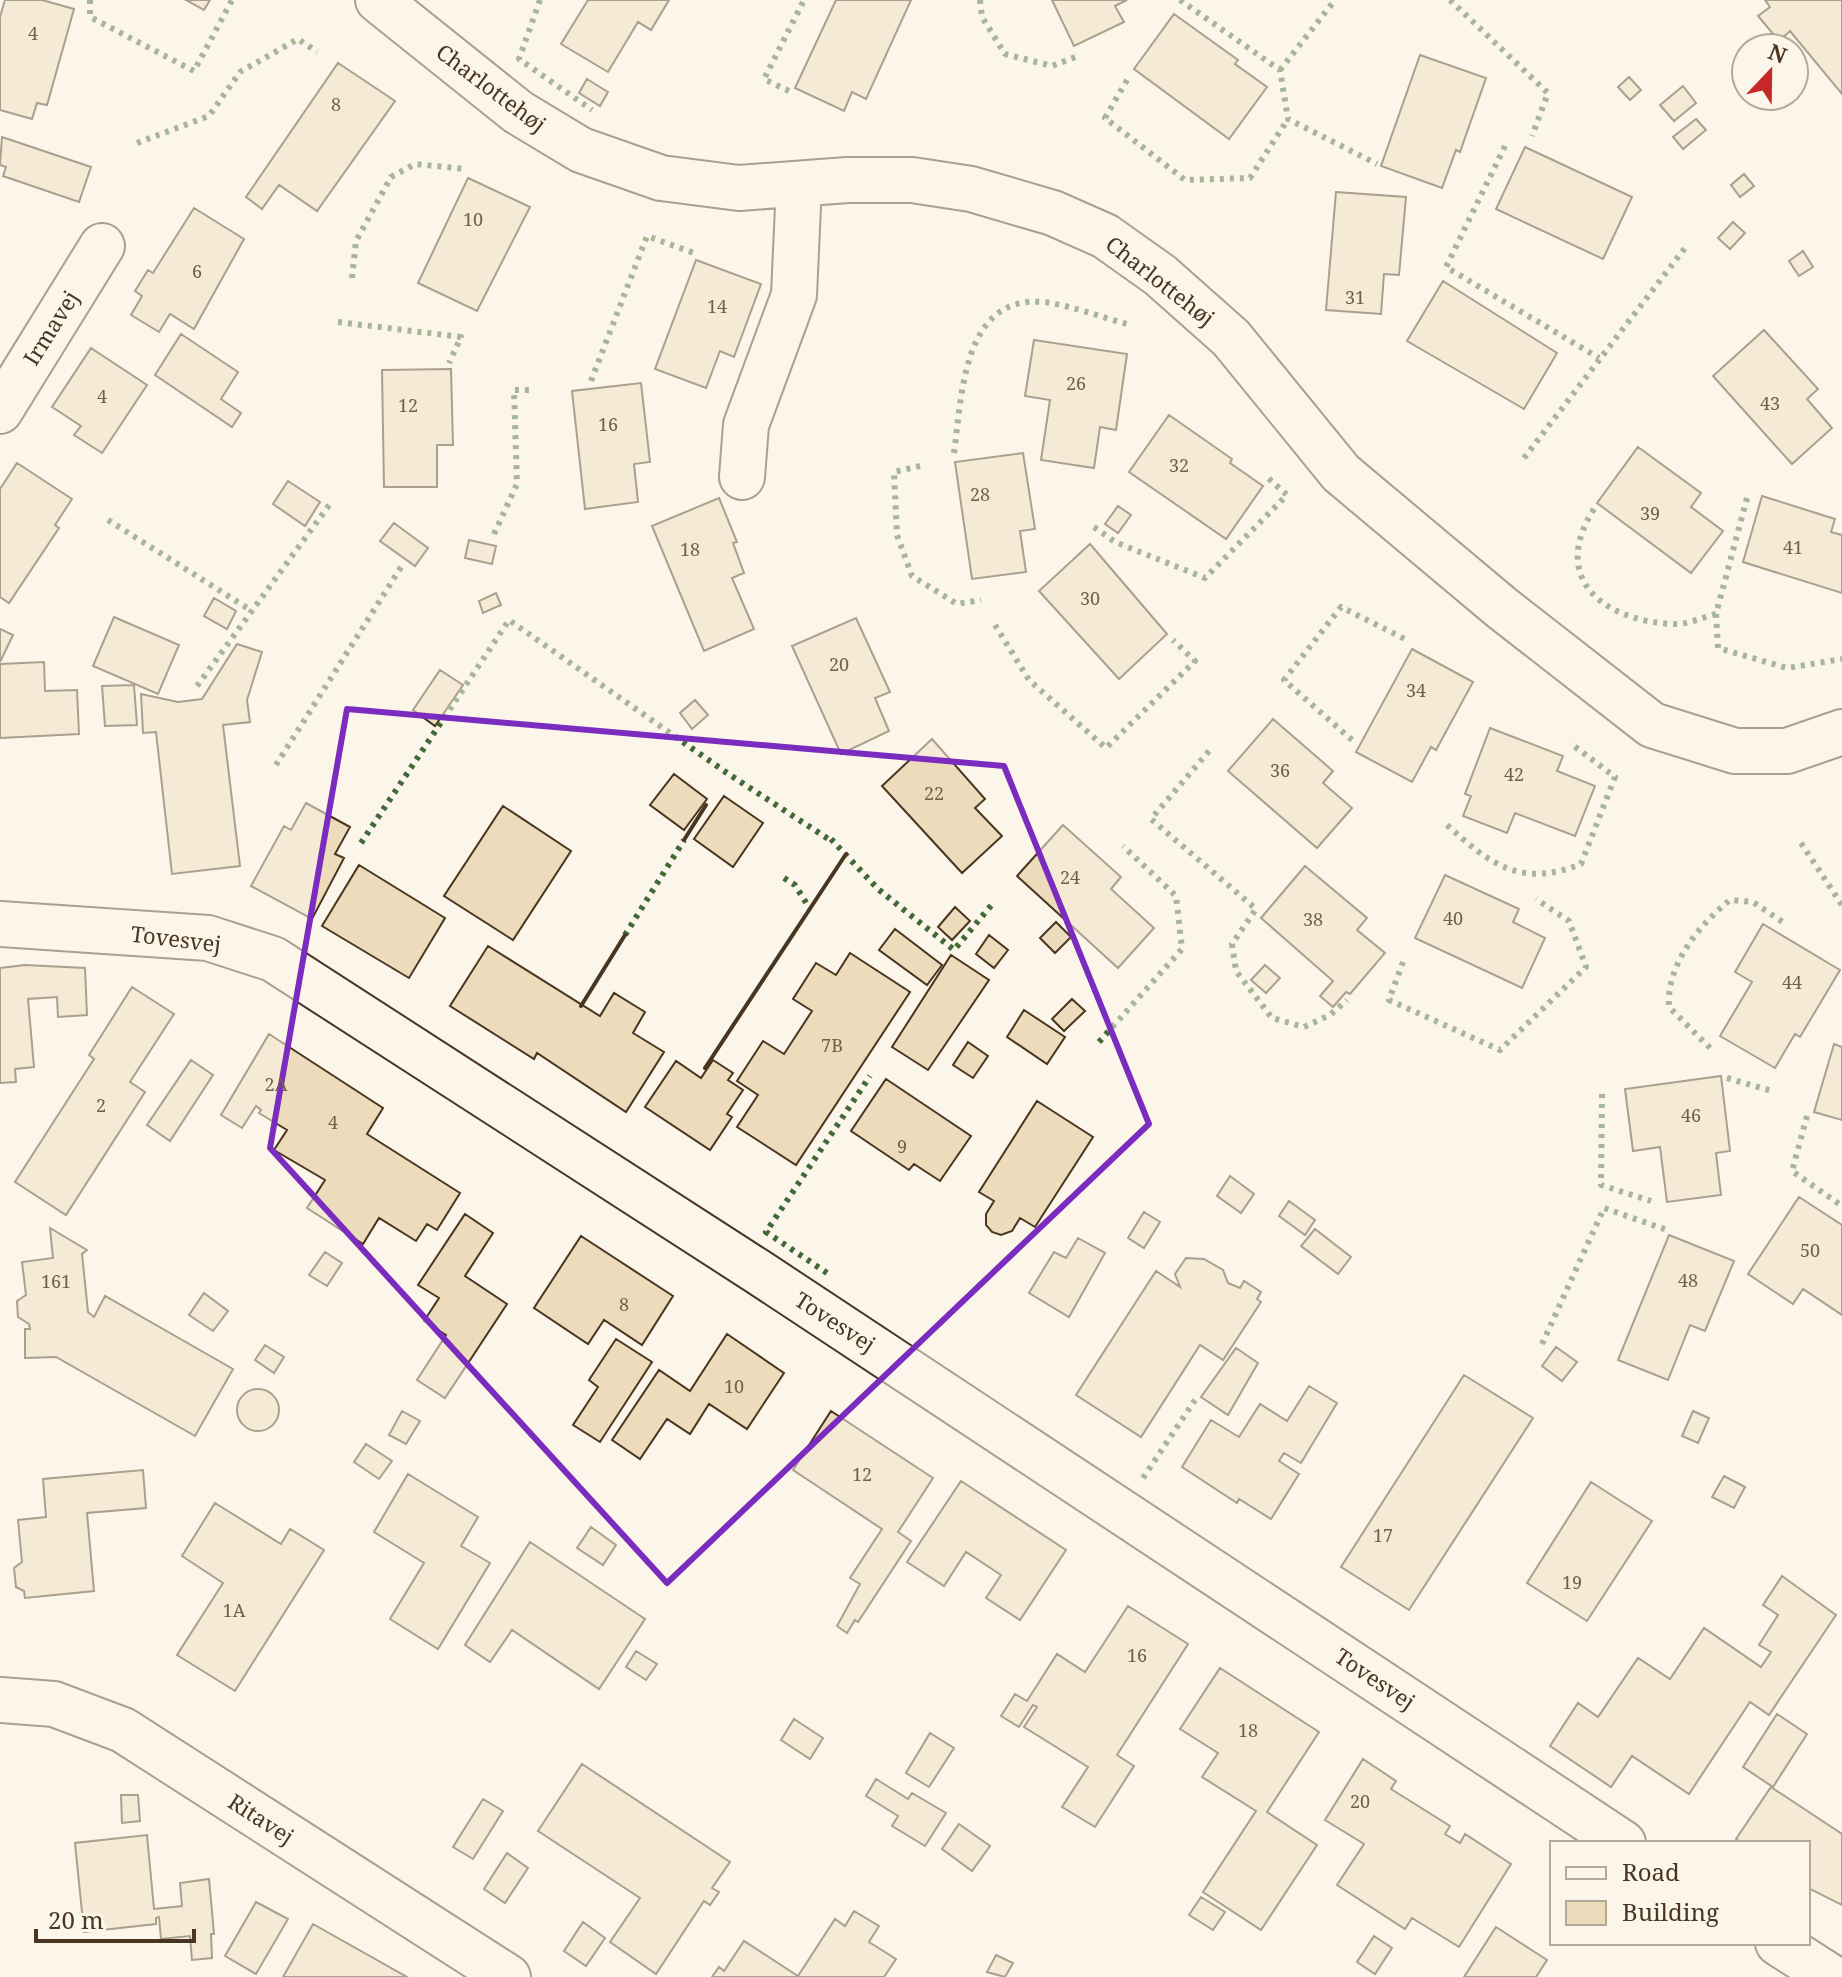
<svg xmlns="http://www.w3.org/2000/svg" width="1842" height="1977" viewBox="0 0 1842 1977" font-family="'Noto Serif',serif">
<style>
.building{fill:#ecdcbc;stroke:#4a3520;stroke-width:2}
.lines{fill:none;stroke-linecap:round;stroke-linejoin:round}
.minor-casing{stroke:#4a3520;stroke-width:48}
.minor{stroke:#fbf6e9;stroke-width:44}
.hedge{stroke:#436837;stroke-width:6;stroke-dasharray:4 6;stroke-linecap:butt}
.wall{stroke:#4a3520;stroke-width:4}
.marked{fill:none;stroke:#7b2cbf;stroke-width:6;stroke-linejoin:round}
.labels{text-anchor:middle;stroke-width:6;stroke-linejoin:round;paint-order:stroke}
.number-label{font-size:18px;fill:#725f47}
.street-label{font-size:22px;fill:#4a3520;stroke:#fbf6e9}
</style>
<rect width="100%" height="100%" fill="#fbf6e9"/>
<path class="building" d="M 5,0 L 42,0 L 74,9 L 47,105 L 37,103 L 32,119 L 0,110 L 0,17 Z
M 186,0 L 210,0 L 204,10 Z
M 588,0 L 669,0 L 651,30 L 638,22 L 608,72 L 561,44 Z
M 836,0 L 911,0 L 866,99 L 852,92 L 844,111 L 795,88 Z
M 1052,0 L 1127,0 L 1115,6 L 1124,22 L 1074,46 Z
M 1765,0 L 1842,0 L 1842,94 L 1790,31 L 1779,41 L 1758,16 L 1770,7 Z
M 1174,14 L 1238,60 L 1235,64 L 1267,87 L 1229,139 L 1134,69 Z
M 1420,55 L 1486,78 L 1460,152 L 1456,150 L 1442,188 L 1381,166 Z
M 338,63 L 395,101 L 317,211 L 279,185 L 262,209 L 246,197 Z
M 1629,77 L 1641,90 L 1630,100 L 1618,87 Z
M 587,79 L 608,92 L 600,106 L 579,93 Z
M 1683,86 L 1696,103 L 1674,121 L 1660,105 Z
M 1696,119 L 1706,130 L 1683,149 L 1673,137 Z
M 2,137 L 91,167 L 79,202 L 3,176 L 6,167 L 0,165 Z
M 1525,147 L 1632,197 L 1603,259 L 1496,209 Z
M 1744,174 L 1754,186 L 1740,197 L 1731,185 Z
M 468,178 L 530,207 L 477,311 L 418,283 Z
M 1336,192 L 1406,197 L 1399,275 L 1384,274 L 1381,314 L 1326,310 Z
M 194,208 L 244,239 L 194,329 L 170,314 L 159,332 L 131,315 L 142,296 L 135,291 L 148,270 L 153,273 Z
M 1733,222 L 1745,233 L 1730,249 L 1718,238 Z
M 1803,251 L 1813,267 L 1799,276 L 1789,261 Z
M 696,260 L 761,284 L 734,357 L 720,351 L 706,388 L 655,369 Z
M 1443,281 L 1557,353 L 1524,409 L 1407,341 Z
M 1764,330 L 1818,389 L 1807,399 L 1832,428 L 1792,464 L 1713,376 Z
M 181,334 L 238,372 L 221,399 L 241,413 L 232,427 L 155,375 Z
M 1034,340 L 1127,354 L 1116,430 L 1100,427 L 1094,468 L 1041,460 L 1050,400 L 1025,396 Z
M 91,348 L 147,385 L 102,453 L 74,435 L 81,426 L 52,407 Z
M 451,369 L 453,445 L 437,445 L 437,487 L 384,487 L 382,370 Z
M 641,383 L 650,462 L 634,464 L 638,502 L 585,509 L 572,391 Z
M 1169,415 L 1232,459 L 1230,463 L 1263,486 L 1226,539 L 1129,472 Z
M 1638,447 L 1701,493 L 1691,507 L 1723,531 L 1691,573 L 1597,503 Z
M 1023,453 L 1035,529 L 1020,531 L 1026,572 L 972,579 L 955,462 Z
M 17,463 L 72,499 L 55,525 L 59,528 L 9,603 L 0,597 L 0,489 Z
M 288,481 L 320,502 L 305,526 L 273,504 Z
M 1762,496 L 1835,519 L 1831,532 L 1842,535 L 1842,593 L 1743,562 Z
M 719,498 L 737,542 L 733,543 L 744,573 L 732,578 L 754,629 L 704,651 L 652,526 Z
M 1118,506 L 1131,515 L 1118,533 L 1105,524 Z
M 394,523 L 428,548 L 415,566 L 380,541 Z
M 469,540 L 496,546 L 492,564 L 465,558 Z
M 1090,544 L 1167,634 L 1119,679 L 1039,591 Z
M 496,593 L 501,605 L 483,613 L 479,601 Z
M 214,598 L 236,611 L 227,629 L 204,616 Z
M 114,617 L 179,645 L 158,694 L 93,666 Z
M 856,618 L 890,692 L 875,698 L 889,731 L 841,754 L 792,646 Z
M 0,629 L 13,635 L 0,662 Z
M 237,644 L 262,652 L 247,700 L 250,722 L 223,725 L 240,866 L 172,874 L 156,732 L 143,733 L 141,694 L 178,702 L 202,699 Z
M 1412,649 L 1473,682 L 1436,750 L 1431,747 L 1412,782 L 1356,752 Z
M 44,662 L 45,691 L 77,690 L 79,734 L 0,738 L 0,664 Z
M 440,670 L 463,685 L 435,726 L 413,710 Z
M 134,685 L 137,725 L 105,726 L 102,686 Z
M 695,700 L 708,715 L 692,729 L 680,713 Z
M 1273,719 L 1333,771 L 1323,783 L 1352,808 L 1317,848 L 1228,771 Z
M 1490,728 L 1563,756 L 1557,771 L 1595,786 L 1575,836 L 1515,813 L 1507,833 L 1463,816 L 1471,796 L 1465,794 Z
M 932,739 L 985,799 L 975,808 L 1002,836 L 962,873 L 882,786 Z
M 674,774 L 707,799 L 684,830 L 650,805 Z
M 724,796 L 763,823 L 733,867 L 694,839 Z
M 306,803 L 350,827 L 335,854 L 344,858 L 312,919 L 251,886 L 284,826 L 291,830 Z
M 503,806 L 571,851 L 513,940 L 444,896 Z
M 1063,825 L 1121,877 L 1111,889 L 1154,928 L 1118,968 L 1017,876 Z
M 359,865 L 445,918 L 409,978 L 322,926 Z
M 1305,866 L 1367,918 L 1357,930 L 1385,953 L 1350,994 L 1346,992 L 1333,1007 L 1320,996 L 1333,981 L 1261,918 Z
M 1445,875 L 1519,909 L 1513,922 L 1545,938 L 1522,988 L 1415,938 Z
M 955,907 L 970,921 L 952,940 L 938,927 Z
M 1056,922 L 1071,937 L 1055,953 L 1040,938 Z
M 1763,924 L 1840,970 L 1800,1037 L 1795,1034 L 1775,1068 L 1720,1036 L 1752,982 L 1735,972 Z
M 895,929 L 942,965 L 927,985 L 879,950 Z
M 989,935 L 1008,950 L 994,968 L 976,954 Z
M 488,946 L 600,1016 L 614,993 L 645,1012 L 633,1033 L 664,1052 L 626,1112 L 537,1053 L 534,1059 L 450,1006 Z
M 850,953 L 910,992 L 796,1165 L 737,1127 L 758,1095 L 737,1081 L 763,1041 L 784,1054 L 812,1011 L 793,999 L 816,963 L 836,975 Z
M 951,955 L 989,980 L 928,1070 L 892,1047 Z
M 25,965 L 85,968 L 87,1015 L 58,1017 L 57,997 L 28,999 L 34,1067 L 15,1069 L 16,1082 L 0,1083 L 0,968 Z
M 1265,965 L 1280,978 L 1266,993 L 1251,980 Z
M 132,987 L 174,1014 L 130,1082 L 145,1092 L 66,1215 L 15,1182 L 94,1059 L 89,1055 Z
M 1072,999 L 1085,1011 L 1064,1031 L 1052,1019 Z
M 1024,1010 L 1065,1037 L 1047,1064 L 1007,1037 Z
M 269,1034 L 383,1108 L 367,1134 L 460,1193 L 437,1230 L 427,1224 L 416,1241 L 379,1218 L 363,1244 L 307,1208 L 325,1180 L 274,1150 L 287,1130 L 259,1113 L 261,1110 L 256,1106 L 242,1128 L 221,1115 Z
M 968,1042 L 988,1056 L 973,1078 L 953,1065 Z
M 1834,1044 L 1842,1047 L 1842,1120 L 1814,1112 Z
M 191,1060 L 213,1075 L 170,1141 L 147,1125 Z
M 713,1060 L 733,1073 L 728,1080 L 743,1090 L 727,1114 L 732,1117 L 710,1150 L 645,1107 L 676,1061 L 701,1078 Z
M 1721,1076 L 1730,1151 L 1716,1153 L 1721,1195 L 1667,1202 L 1660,1147 L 1633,1151 L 1625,1089 Z
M 886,1079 L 971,1136 L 940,1181 L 914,1164 L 909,1170 L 851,1131 Z
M 1037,1101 L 1093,1137 L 1035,1227 L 1020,1218 L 1012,1231 L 1001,1235 L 992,1232 L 986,1225 L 986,1214 L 994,1201 L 979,1192 Z
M 1230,1176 L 1254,1194 L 1241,1213 L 1217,1196 Z
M 1799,1197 L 1842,1225 L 1842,1315 L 1803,1289 L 1793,1304 L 1748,1274 Z
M 1289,1201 L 1315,1220 L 1305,1235 L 1279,1216 Z
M 1144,1212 L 1160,1222 L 1144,1248 L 1128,1238 Z
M 465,1214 L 493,1233 L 465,1276 L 507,1304 L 445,1398 L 417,1380 L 446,1335 L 424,1321 L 439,1298 L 418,1285 Z
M 50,1228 L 87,1250 L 82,1254 L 88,1312 L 94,1317 L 105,1296 L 233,1369 L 195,1436 L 56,1357 L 25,1358 L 25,1329 L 30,1329 L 29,1324 L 18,1317 L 17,1301 L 26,1295 L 22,1262 L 53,1258 Z
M 1315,1229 L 1351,1257 L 1338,1274 L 1301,1246 Z
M 1669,1235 L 1734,1261 L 1705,1331 L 1690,1325 L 1668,1380 L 1618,1360 Z
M 581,1236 L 673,1296 L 642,1345 L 604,1320 L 588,1344 L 534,1308 Z
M 1078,1238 L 1105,1253 L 1069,1317 L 1029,1293 L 1054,1252 L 1066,1258 Z
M 325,1252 L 342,1263 L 327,1286 L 309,1275 Z
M 1186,1258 L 1204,1259 L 1223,1270 L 1228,1283 L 1240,1288 L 1244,1281 L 1261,1292 L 1257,1299 L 1261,1302 L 1223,1360 L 1200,1345 L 1141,1437 L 1076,1395 L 1156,1271 L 1180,1287 L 1175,1274 Z
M 204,1293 L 228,1311 L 213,1331 L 189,1315 Z
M 727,1334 L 784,1373 L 747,1429 L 709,1404 L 690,1434 L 667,1419 L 640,1459 L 612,1440 L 659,1370 L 690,1391 Z
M 616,1339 L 652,1362 L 600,1442 L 573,1425 L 598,1387 L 589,1380 Z
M 265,1345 L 284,1357 L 274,1373 L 255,1360 Z
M 1556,1347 L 1577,1362 L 1562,1381 L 1542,1366 Z
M 1236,1348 L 1258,1363 L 1228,1415 L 1201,1397 Z
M 1464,1375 L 1533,1418 L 1409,1610 L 1341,1567 Z
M 1309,1386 L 1337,1403 L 1301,1463 L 1284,1453 L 1279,1461 L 1299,1474 L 1271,1519 L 1239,1499 L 1237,1503 L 1182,1467 L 1211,1420 L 1239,1437 L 1260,1404 L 1287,1421 Z
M237 1410a21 21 0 1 1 42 0a21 21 0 1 1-42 0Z
M 402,1411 L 420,1421 L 406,1444 L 389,1435 Z
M 831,1411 L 933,1478 L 898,1532 L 911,1541 L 858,1622 L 855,1620 L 847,1633 L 837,1626 L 860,1584 L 850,1578 L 882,1529 L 793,1470 Z
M 1693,1411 L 1709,1418 L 1698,1443 L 1682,1436 Z
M 366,1444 L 392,1461 L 379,1479 L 354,1462 Z
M 143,1470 L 146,1508 L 87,1513 L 94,1591 L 25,1598 L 24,1591 L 16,1587 L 14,1568 L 22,1562 L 18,1520 L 46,1517 L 43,1479 Z
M 408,1474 L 478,1517 L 461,1546 L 490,1563 L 438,1649 L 390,1619 L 424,1563 L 374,1532 Z
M 1724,1476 L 1745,1487 L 1734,1508 L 1712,1497 Z
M 961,1481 L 1066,1550 L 1020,1620 L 986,1598 L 1001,1575 L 966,1552 L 944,1586 L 907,1562 Z
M 1591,1482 L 1652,1521 L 1587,1621 L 1527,1583 Z
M 215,1503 L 281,1544 L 290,1529 L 324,1550 L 235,1691 L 177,1655 L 223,1583 L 182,1556 Z
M 591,1527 L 616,1545 L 603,1565 L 577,1548 Z
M 530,1542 L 645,1619 L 599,1689 L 512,1630 L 490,1662 L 465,1645 Z
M 1782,1576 L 1836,1615 L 1769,1715 L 1750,1702 L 1689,1794 L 1632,1756 L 1611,1787 L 1550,1746 L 1578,1703 L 1598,1717 L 1638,1658 L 1670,1679 L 1704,1628 L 1761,1667 L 1771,1652 L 1759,1645 L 1778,1615 L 1763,1605 Z
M 1128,1606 L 1188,1644 L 1117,1755 L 1134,1766 L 1095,1827 L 1062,1807 L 1088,1767 L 1024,1727 L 1037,1707 L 1033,1705 L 1019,1727 L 1001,1716 L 1015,1694 L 1027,1701 L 1057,1654 L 1085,1672 Z
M 636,1651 L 657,1664 L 646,1680 L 626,1667 Z
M 1220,1668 L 1319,1732 L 1267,1812 L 1317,1845 L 1261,1930 L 1203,1892 L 1256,1811 L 1202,1777 L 1218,1753 L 1180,1729 Z
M 1777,1714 L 1807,1734 L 1773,1787 L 1743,1767 Z
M 794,1719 L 823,1738 L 810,1759 L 781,1740 Z
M 930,1733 L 954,1748 L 929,1787 L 906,1773 Z
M 1363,1759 L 1396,1781 L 1391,1789 L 1450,1826 L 1445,1834 L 1460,1843 L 1465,1834 L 1511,1864 L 1459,1947 L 1412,1918 L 1405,1929 L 1337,1885 L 1364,1844 L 1325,1820 Z
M 582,1764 L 730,1862 L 712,1888 L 719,1892 L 710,1905 L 704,1901 L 656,1974 L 610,1942 L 640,1898 L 538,1831 Z
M 876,1779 L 908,1799 L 912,1793 L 946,1813 L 925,1846 L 892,1826 L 898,1816 L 866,1796 Z
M 1771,1787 L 1842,1834 L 1842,1905 L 1808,1888 L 1808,1843 L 1742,1843 L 1736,1839 Z
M 121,1795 L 138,1795 L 140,1821 L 122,1823 Z
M 483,1799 L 503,1811 L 473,1859 L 453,1847 Z
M 959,1824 L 990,1846 L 972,1871 L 942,1849 Z
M 147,1835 L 154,1909 L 182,1906 L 180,1883 L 209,1879 L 214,1934 L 211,1934 L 212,1958 L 192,1960 L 190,1936 L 161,1939 L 159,1917 L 156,1918 L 156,1924 L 84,1932 L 75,1843 Z
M 507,1853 L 528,1868 L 505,1903 L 484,1889 Z
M 1201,1897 L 1225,1912 L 1213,1930 L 1189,1915 Z
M 256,1902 L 288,1919 L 256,1974 L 225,1956 Z
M 854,1911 L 879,1926 L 869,1942 L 896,1959 L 884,1977 L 712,1977 L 719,1967 L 724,1971 L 744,1941 L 798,1976 L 835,1919 L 845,1926 Z
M 583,1922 L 605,1938 L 586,1966 L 564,1951 Z
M 313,1924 L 407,1977 L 283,1977 Z
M 1496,1927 L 1547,1960 L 1536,1977 L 1464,1977 Z
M 1374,1936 L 1392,1948 L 1375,1974 L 1357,1962 Z
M 996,1955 L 1013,1963 L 1005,1977 L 987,1972 Z"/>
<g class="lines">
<defs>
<path id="minor" d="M 378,0 L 518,112 L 581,150 L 661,178 L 739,188 L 848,180 L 912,180 L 971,189 L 1053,213 L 1105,236 L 1160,275 L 1231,338 L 1341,473 L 1502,608 L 1652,725 L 1735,751 L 1787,751 L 1842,732
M 0,411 L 102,246
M 742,477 L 746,425 L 794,295 L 799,184
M 0,924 L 208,938 L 273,959 L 760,1273 L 1623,1843
M 0,1700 L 54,1704 L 123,1730 L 508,1977
M 1778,1943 L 1831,1977"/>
</defs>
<use href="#minor" class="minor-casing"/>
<use href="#minor" class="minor"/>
<path class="hedge" d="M 90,0 L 90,17 L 194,71 L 232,0
M 540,0 L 519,59 L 592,110
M 980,0 L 982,17 L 1005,54 L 1052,66 L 1078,56
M 1180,0 L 1280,70 L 1288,119 L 1377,164
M 1450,0 L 1548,93 L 1532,136
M 1280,70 L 1335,0
M 1127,80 L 1105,118 L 1185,180 L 1250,178 L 1288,119
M 789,91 L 764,79 L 804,0
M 137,143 L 209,116 L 240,72 L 298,39 L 317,52
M 1505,146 L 1446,267 L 1599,358
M 352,278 L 356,241 L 391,177 L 415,164 L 466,169
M 338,322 L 461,337 L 449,363
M 591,381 L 647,236 L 694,253
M 954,453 C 962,397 962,295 1043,302 C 1070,305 1100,317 1127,324
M 1524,458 L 1688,244
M 920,466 L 894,472 L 897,535 L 912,576 L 957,604 L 981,600
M 1747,498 L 1716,614 L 1718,648 L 1787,668 L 1842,659
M 1594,509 C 1549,579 1604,621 1673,624 C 1687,625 1703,617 1716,614
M 108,520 L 252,611
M 1094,527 L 1115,542 L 1205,578 L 1287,495 L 1268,478
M 494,534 L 517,484 L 514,390 L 534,390
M 995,625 L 1029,680 L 1106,748 L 1195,661 L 1173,640
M 197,686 L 330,504
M 1352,740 L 1284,680 L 1341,607 L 1409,641
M 1209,751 L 1151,819 L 1256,909 L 1232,944 L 1236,971 L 1272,1018 L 1304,1027 L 1330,1015 L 1347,1000
M 276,765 L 403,564
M 1447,825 C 1491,865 1521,888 1581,864 L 1615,777 L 1570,743
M 831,839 L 878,889 L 954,950 L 994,902
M 361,843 L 509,620 L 727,773 L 833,842
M 1801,843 L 1842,905
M 784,878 L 795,885 L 810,909
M 625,935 L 684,840
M 1403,962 L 1389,1000 L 1500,1050 L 1586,967 L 1569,921 L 1536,899
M 1099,1042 L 1182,949 L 1176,896 L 1123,846
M 1710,1048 L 1669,1007 C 1666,965 1699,925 1730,900 L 1753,902 L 1787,925
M 1727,1078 L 1772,1091
M 1602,1094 L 1601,1185 L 1651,1201
M 1807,1116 L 1792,1171 L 1842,1206
M 827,1273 L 766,1232 L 870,1076
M 1542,1344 L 1604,1208 L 1667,1230
M 1143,1478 L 1195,1400"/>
<path class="wall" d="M 684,840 L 706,805
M 581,1006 L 625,935
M 705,1068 L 846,854"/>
</g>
<path d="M0 0H1842V1977H0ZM 347,709 L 1004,766 L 1149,1124 L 667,1583 L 270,1148 Z" fill="#fbf6e9" fill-opacity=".55" fill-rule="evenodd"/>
<path class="marked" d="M 347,709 L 1004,766 L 1149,1124 L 667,1583 L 270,1148 Z"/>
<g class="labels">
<g class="number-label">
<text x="33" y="40">4</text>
<text x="336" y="111">8</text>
<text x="473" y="226">10</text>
<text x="197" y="278">6</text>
<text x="1355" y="304">31</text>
<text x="717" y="313">14</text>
<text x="1076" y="390">26</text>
<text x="102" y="403">4</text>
<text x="1770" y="410">43</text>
<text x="408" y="412">12</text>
<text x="608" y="431">16</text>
<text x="1179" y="472">32</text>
<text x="980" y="501">28</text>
<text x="1650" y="520">39</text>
<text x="1793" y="554">41</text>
<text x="690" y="556">18</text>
<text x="1090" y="605">30</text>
<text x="839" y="671">20</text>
<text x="1416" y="697">34</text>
<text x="1280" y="777">36</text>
<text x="1514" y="781">42</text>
<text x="934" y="800">22</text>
<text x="1070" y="884">24</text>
<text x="1453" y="925">40</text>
<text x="1313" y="926">38</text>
<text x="1792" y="989">44</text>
<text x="832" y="1052">7B</text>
<text x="276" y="1091">2A</text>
<text x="101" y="1112">2</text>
<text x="1691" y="1122">46</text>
<text x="333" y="1129">4</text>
<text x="902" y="1153">9</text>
<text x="1810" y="1257">50</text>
<text x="1688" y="1287">48</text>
<text x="56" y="1288">161</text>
<text x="624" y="1311">8</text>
<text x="734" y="1393">10</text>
<text x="862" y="1481">12</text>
<text x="1383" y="1542">17</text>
<text x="1572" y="1589">19</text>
<text x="234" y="1617">1A</text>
<text x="1137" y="1662">16</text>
<text x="1248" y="1737">18</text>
<text x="1360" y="1808">20</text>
</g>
<g class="street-label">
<text transform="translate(491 88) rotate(37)" y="8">Charlottehøj</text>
<text transform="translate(1160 281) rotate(38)" y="8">Charlottehøj</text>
<text transform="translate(51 328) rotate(-58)" y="8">Irmavej</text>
<text transform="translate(176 939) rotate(7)" y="8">Tovesvej</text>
<text transform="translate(835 1322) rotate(33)" y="8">Tovesvej</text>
<text transform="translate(1375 1679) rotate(34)" y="8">Tovesvej</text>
<text transform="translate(261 1819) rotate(33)" y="8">Ritavej</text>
</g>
</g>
<rect x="1550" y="1841" width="260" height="104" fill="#fbf6e9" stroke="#b4a999" stroke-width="2"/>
<rect x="1566" y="1867" width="40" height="12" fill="#fbf6e9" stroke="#b4a999" stroke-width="2"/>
<text x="1622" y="1881" font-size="24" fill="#4a3520">Road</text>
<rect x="1566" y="1901" width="40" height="24" fill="#ecdcbc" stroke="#b4a999" stroke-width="2"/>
<text x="1622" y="1921" font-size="24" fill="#4a3520">Building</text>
<g transform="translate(1770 72) rotate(22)"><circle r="38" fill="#fbf6e9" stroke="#b4a999" stroke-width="2"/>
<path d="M0-6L14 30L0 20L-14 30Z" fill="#c62828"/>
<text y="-12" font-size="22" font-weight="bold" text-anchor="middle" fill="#4a3520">N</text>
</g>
<path d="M36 1929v12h158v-12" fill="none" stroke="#4a3520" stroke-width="4"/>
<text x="48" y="1929" font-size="24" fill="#4a3520" stroke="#fbf6e9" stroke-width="6" paint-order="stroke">20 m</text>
</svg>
